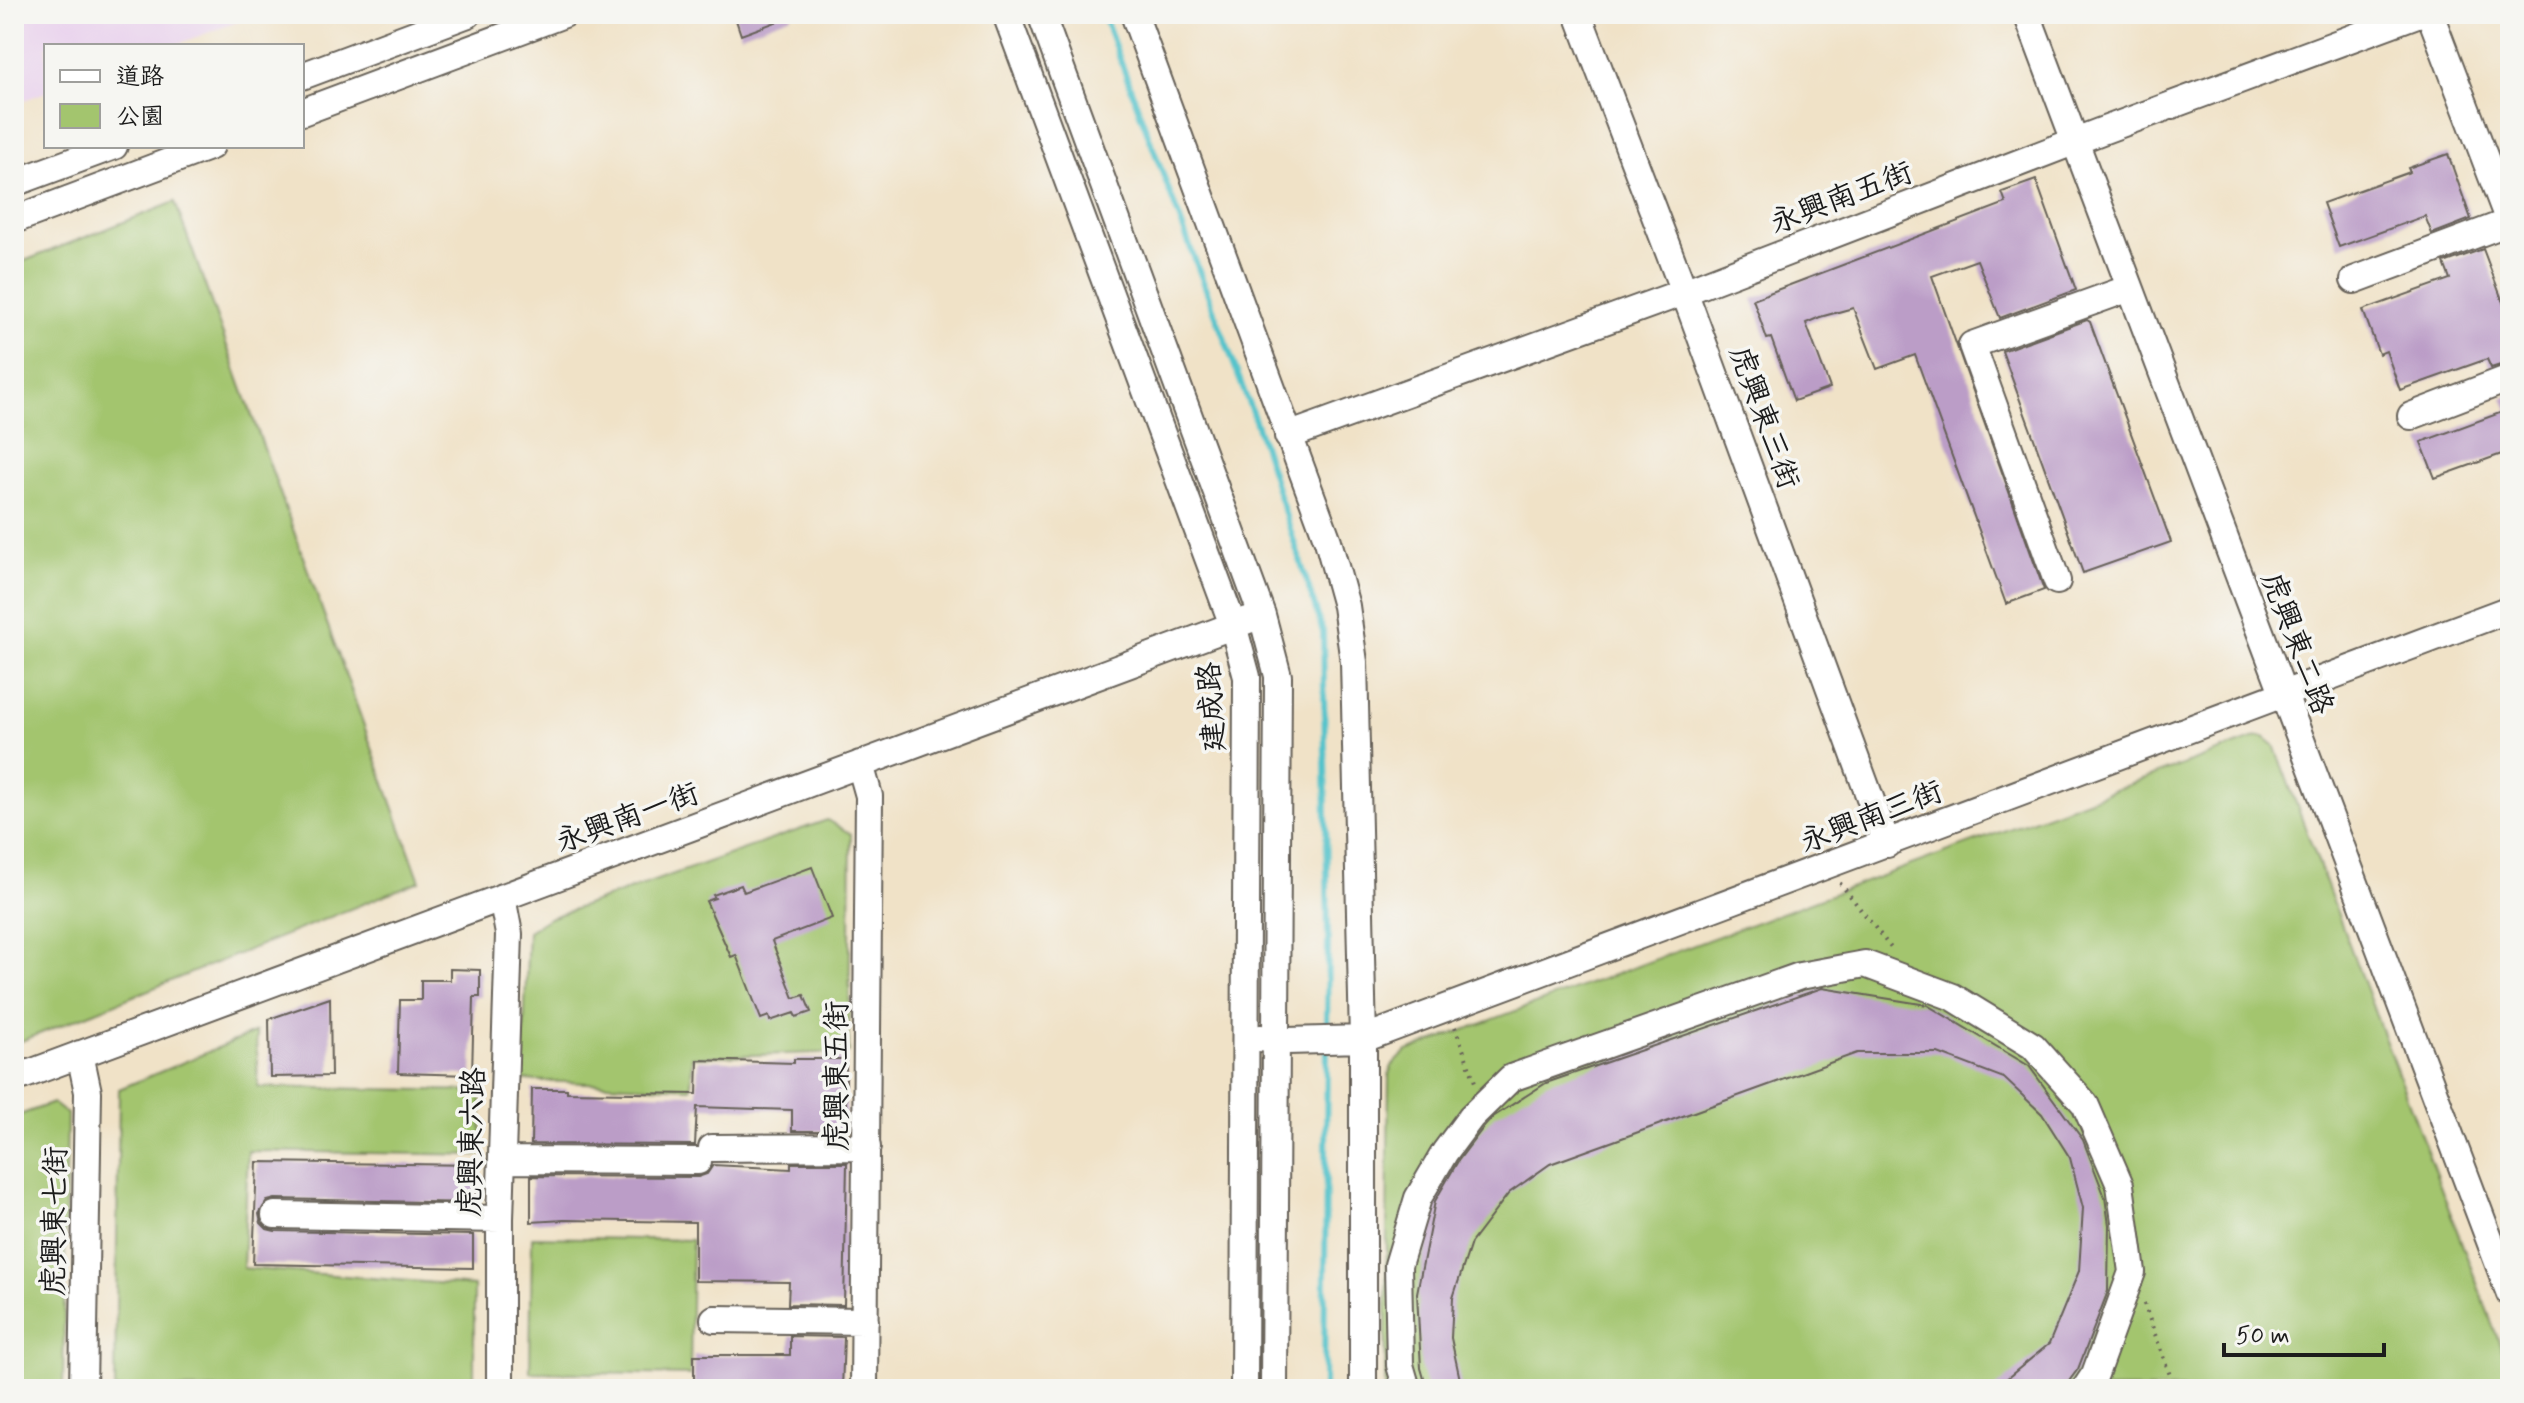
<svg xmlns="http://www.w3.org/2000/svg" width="2524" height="1403" viewBox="0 0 2524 1403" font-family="Mynerve,'LXGW WenKai TC',sans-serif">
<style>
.built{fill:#e9d2ed}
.green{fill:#a3c56e;stroke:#607045;stroke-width:2}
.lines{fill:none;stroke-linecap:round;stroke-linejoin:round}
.stream{stroke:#55c3cb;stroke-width:6}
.building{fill:#bb9dc7}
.minor-casing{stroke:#666158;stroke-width:30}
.path{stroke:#666158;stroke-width:4;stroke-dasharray:2 6;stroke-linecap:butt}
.minor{stroke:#fff;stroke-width:26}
.labels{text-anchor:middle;stroke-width:7;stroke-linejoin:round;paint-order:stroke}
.street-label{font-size:30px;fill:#1c1c1c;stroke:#f6f6f2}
</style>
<rect width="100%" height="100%" fill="#f6f6f2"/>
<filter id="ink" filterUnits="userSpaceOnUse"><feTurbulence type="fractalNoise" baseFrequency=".0125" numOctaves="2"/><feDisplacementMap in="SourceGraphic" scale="16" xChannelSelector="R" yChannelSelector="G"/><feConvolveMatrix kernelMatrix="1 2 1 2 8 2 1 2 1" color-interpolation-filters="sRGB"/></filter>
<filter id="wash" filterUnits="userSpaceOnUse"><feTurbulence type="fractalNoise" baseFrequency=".006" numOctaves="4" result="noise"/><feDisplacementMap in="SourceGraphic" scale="32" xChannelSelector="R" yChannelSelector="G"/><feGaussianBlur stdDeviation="1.8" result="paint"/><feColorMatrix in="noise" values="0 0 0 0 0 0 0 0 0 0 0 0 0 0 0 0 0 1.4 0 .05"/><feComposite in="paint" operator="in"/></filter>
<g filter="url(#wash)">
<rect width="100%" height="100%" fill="#f0e2c7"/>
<path class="built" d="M 14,14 L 259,14 L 172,46 L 46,46 L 46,92 L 14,104 Z"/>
<path class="green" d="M 175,202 L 420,881 L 14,1044 L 14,265 Z
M 2258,737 L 2264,737 L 2274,745 L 2510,1371 L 2510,1389 L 1385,1389 L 1389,1074 L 1392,1066 L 1407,1051 Z
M 827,820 L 851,834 L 849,1052 L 692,1057 L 691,1088 L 522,1080 L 528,931 L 549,918 Z
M 256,1032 L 258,1087 L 481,1091 L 482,1155 L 248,1151 L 243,1268 L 474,1286 L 474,1389 L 115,1389 L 119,1089 Z
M 53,1103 L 67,1114 L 63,1389 L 14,1389 L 14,1117 Z
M 532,1237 L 692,1240 L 690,1375 L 530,1372 Z"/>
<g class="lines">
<path class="stream" d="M 1103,14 L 1256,423 L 1323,632 L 1328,939 L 1327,1033
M 1324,1389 L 1327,1045"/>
</g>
<g id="blocks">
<path class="building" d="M 734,14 L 792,14 L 792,16 L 741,35 Z
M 2448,154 L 2471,219 L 2432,234 L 2425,216 L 2339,247 L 2323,203 L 2410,172 L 2408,168 Z
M 2036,180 L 2076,290 L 2000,318 L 1977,260 L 1932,276 L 2044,590 L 2006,604 L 1915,355 L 1877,369 L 1853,308 L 1820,317 L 1806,323 L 1830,388 L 1794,401 L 1771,338 L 1767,339 L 1753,299 L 2006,203 L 2002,192 Z
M 2483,249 L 2510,321 L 2510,362 L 2491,368 L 2487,359 L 2400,390 L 2386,351 L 2379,354 L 2363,310 L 2450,279 L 2444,263 Z
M 2087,320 L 2090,322 L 2171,542 L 2083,573 L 2002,351 Z
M 2510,395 L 2510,451 L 2435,478 L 2421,442 L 2508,410 L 2503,398 Z
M 812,867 L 832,918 L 772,941 L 794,998 L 804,995 L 811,1012 L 796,1017 L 794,1013 L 770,1021 L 769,1016 L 761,1019 L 736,955 L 731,957 L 706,901 L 715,898 L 713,895 L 741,885 L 744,892 Z
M 450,969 L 480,970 L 480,997 L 474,997 L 472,1075 L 398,1073 L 400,1000 L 421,1000 L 421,980 L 450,980 Z
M 1822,988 L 1927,1005 L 2029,1066 L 2083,1140 L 2105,1197 L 2109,1225 L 2108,1291 L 2078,1369 L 2063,1389 L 1994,1389 L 2049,1344 L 2079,1271 L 2083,1208 L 2070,1158 L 2042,1114 L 2004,1078 L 1938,1053 L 1857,1053 L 1550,1164 L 1509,1193 L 1471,1243 L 1453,1298 L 1451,1338 L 1462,1389 L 1427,1389 L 1421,1368 L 1417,1293 L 1435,1201 L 1458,1161 L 1483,1128 L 1493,1117 L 1546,1083 Z
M 330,998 L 331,1076 L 270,1077 L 269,1019 Z
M 794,1059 L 846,1059 L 846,1131 L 792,1131 L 792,1110 L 697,1107 L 695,1145 L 531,1144 L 532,1089 L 567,1089 L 567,1092 L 697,1094 L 698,1060 L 794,1063 Z
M 257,1162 L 477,1165 L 476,1203 L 275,1199 L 267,1201 L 259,1214 L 261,1223 L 267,1229 L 275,1231 L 473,1235 L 473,1268 L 253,1264 Z
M 791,1163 L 847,1163 L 844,1305 L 788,1304 L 789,1282 L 695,1281 L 695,1222 L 564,1220 L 531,1222 L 531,1176 L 698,1177 L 707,1174 L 713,1165 L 791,1169 Z
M 790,1336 L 844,1337 L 842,1389 L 694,1389 L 694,1355 L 790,1355 Z"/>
</g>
</g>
<g filter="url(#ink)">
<use href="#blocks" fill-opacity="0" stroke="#666158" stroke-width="2"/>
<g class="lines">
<defs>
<path id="minor" d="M 1006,14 L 1233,625 L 1247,677 L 1244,1389
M 1041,14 L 1262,615 L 1278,676 L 1274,1389
M 1134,14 L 1328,541 L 1346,606 L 1354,662 L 1363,1039 L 1363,1389
M 1578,14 L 1691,310 L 1887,844
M 2027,14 L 2510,1294
M 2430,14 L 2510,224
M 302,76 L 468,14
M 302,112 L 564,14
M 14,183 L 114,146
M 14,220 L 211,146
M 2354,280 L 2509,222
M 2411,416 L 2510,378
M 1288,436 L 1684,292 L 2099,132 L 2417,14
M 2057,581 L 1972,345 L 2130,288
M 860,764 L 869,796 L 864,1389
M 1260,1038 L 1287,1041 L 1363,1039 L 2510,609
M 80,1054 L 88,1092 L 83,1389
M 14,1079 L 1248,620
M 712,1148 L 867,1147
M 502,1160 L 698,1161
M 275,1215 L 500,1219
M 714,1319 L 865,1321
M 500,1389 L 500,1219 L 509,934 L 502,897
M 1407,1389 L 1400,1365 L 1398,1265 L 1418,1198 L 1445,1152 L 1471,1117 L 1511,1078 L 1800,976 L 1865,964 L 1953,997 L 2033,1046 L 2085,1104 L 2120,1185 L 2132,1272 L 2095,1374 L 2085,1389"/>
</defs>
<use href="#minor" class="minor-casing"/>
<path class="path" d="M 1840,883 L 1891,948
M 1455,1027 L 1475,1082
M 2144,1304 L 2175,1389"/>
<use href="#minor" class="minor"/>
</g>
</g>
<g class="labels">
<g class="street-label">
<text transform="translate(1841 197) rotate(-21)" y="10">永興南五街</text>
<text transform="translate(1765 417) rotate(70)" y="10">虎興東三街</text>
<text transform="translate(2298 643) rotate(69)" y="10">虎興東二路</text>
<text transform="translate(1211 707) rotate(-94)" y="10">建成路</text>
<text transform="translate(1871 816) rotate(-21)" y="10">永興南三街</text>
<text transform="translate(627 817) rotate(-20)" y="10">永興南一街</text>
<text transform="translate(836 1076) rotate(-90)" y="10">虎興東五街</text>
<text transform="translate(471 1142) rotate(-88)" y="10">虎興東六路</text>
<text transform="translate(54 1221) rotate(-89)" y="10">虎興東七街</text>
</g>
</g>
<rect width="2524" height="1403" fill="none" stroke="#f6f6f2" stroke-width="48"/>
<rect x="44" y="44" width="260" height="104" fill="#f6f6f2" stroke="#9f9f9c" stroke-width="2"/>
<rect x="60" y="70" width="40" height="12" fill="#ffffff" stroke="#9f9f9c" stroke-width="2"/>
<text x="116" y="84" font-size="24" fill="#1c1c1c">道路</text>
<rect x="60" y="104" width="40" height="24" fill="#a3c56e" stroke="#9f9f9c" stroke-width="2"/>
<text x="116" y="124" font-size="24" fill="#1c1c1c">公園</text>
<path d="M2224 1343v12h160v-12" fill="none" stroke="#1c1c1c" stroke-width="4"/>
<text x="2236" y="1343" font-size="24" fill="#1c1c1c" stroke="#f6f6f2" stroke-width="6" paint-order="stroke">50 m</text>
</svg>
